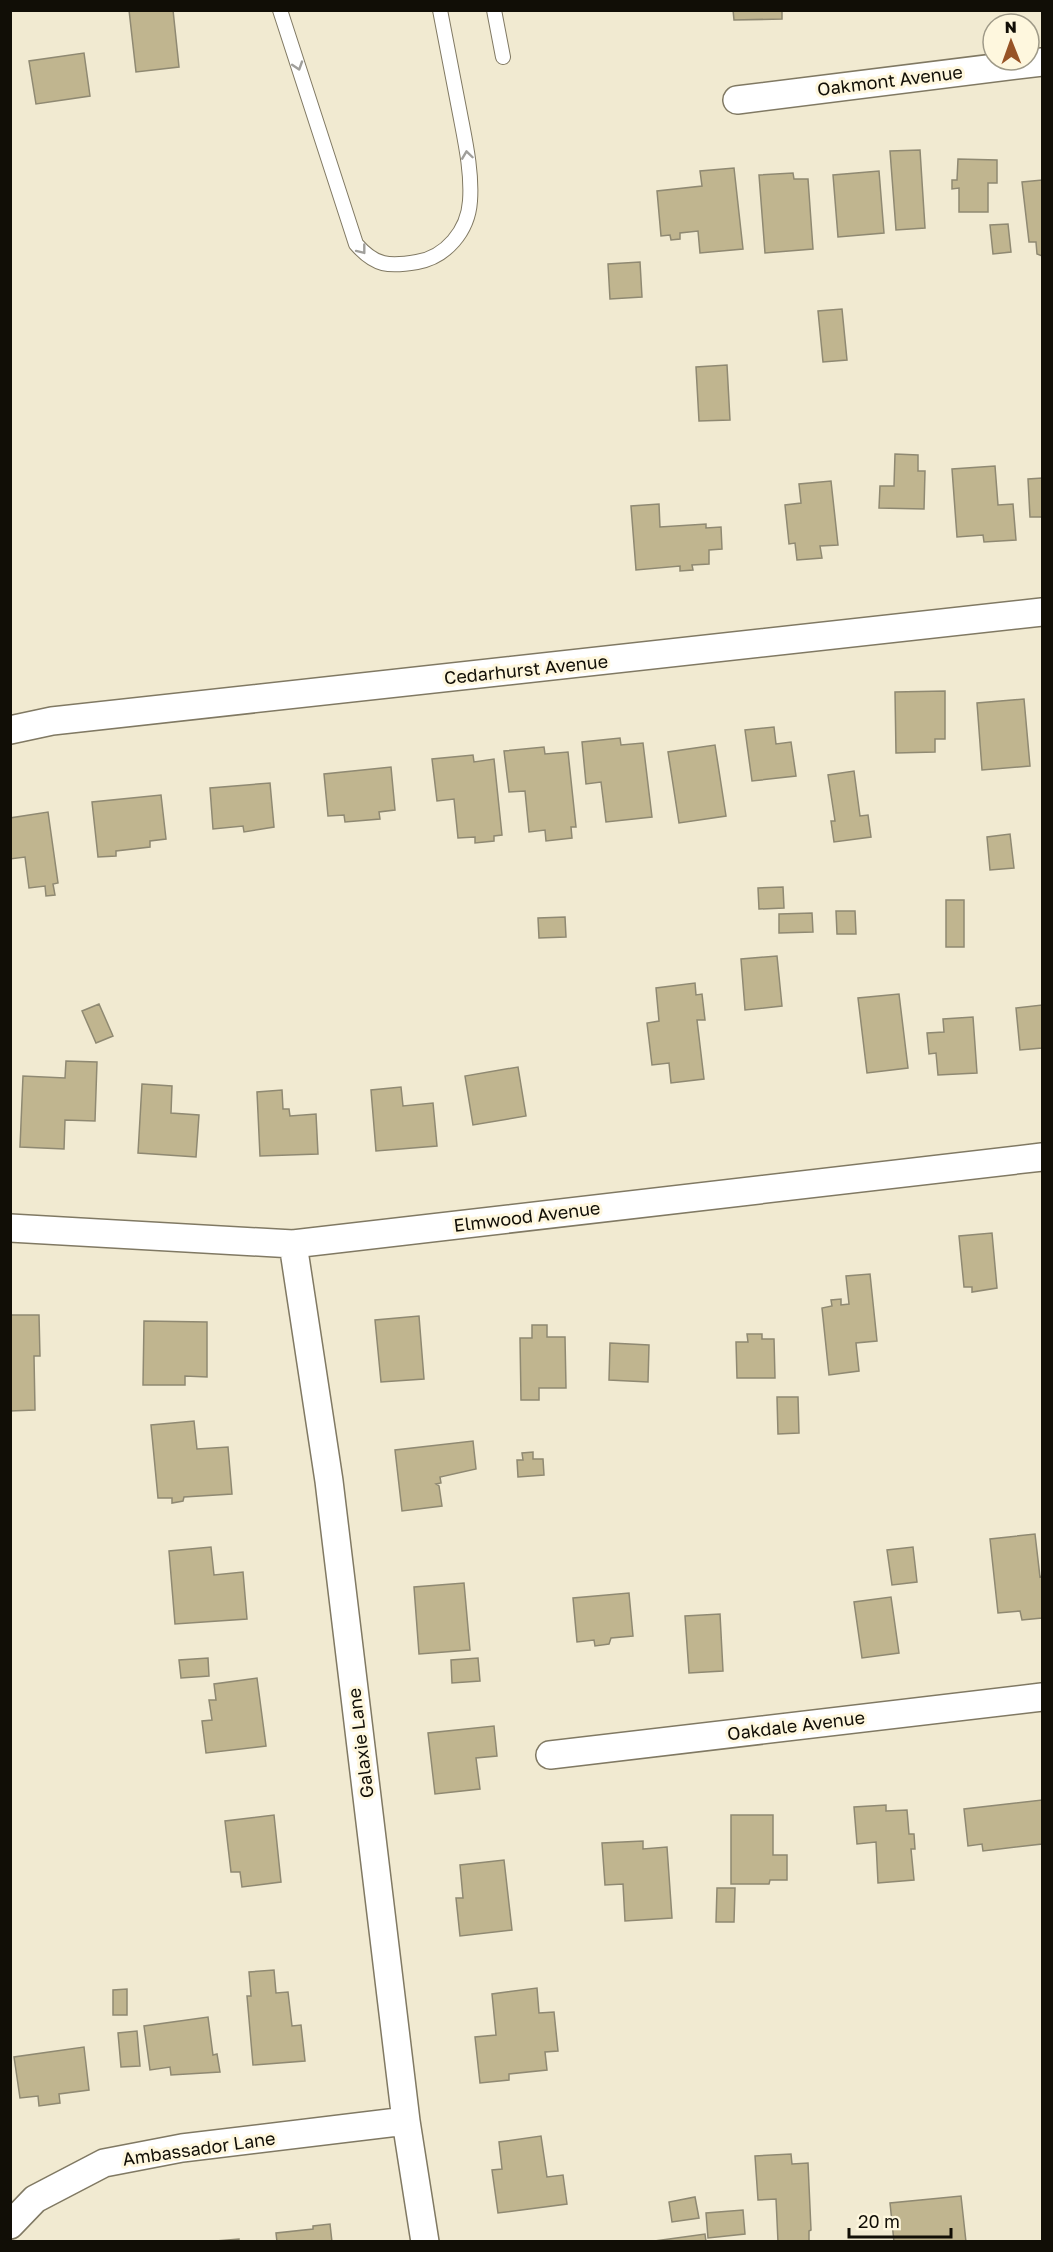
<svg xmlns="http://www.w3.org/2000/svg" width="1053" height="2252" viewBox="0 0 1053 2252" font-family="'Golos Text',sans-serif">
<style>
.building{fill:#c0b58f;stroke:#8f8972;stroke-width:1.5}
.lines{fill:none;stroke-linecap:round;stroke-linejoin:round}
.lane-casing{stroke:#807963;stroke-width:16}
.street-casing{stroke:#807963;stroke-width:30}
.lane{stroke:#fff;stroke-width:14}
.street{stroke:#fff;stroke-width:27}
.oneway{stroke:#a09f9b}
.labels{text-anchor:middle;stroke-width:6;stroke-linejoin:round;paint-order:stroke}
.street-label{font-size:18px;fill:#110e06;stroke:#fef7de}
</style>
<rect width="100%" height="100%" fill="#f1ead1"/>
<path class="building" d="M 129,10 L 173,10 L 179,67 L 136,72 Z
M 733,10 L 782,10 L 782,19 L 734,20 Z
M 84,53 L 90,96 L 36,104 L 29,61 Z
M 920,150 L 925,228 L 896,230 L 890,151 Z
M 958,159 L 997,160 L 997,183 L 988,183 L 988,212 L 959,212 L 959,188 L 952,189 L 952,180 L 957,180 Z
M 734,168 L 743,249 L 700,253 L 698,231 L 680,233 L 680,239 L 671,240 L 670,235 L 661,236 L 657,191 L 702,186 L 700,171 Z
M 879,171 L 884,233 L 838,237 L 833,175 Z
M 793,173 L 794,179 L 808,179 L 813,249 L 765,253 L 759,175 Z
M 1042,180 L 1042,256 L 1037,254 L 1036,242 L 1029,242 L 1022,182 Z
M 1008,224 L 1011,252 L 993,254 L 990,225 Z
M 640,262 L 642,297 L 610,299 L 608,264 Z
M 842,309 L 847,360 L 823,362 L 818,311 Z
M 727,365 L 730,420 L 699,421 L 696,367 Z
M 895,454 L 918,455 L 918,471 L 925,471 L 924,509 L 879,508 L 880,486 L 894,486 Z
M 995,466 L 998,505 L 1013,504 L 1016,540 L 984,542 L 983,535 L 957,537 L 952,469 Z
M 1042,478 L 1042,517 L 1030,517 L 1028,479 Z
M 831,481 L 838,545 L 820,546 L 822,558 L 797,560 L 795,543 L 789,544 L 785,505 L 801,503 L 799,484 Z
M 659,504 L 660,527 L 706,524 L 706,528 L 721,527 L 722,549 L 709,550 L 709,564 L 692,565 L 693,570 L 680,571 L 680,566 L 636,570 L 631,506 Z
M 945,691 L 945,739 L 935,739 L 935,752 L 896,753 L 895,692 Z
M 1024,699 L 1030,766 L 982,770 L 977,703 Z
M 774,727 L 776,744 L 791,742 L 796,776 L 752,781 L 745,730 Z
M 620,738 L 621,745 L 643,743 L 652,817 L 606,822 L 601,782 L 586,784 L 582,742 Z
M 715,745 L 726,816 L 679,823 L 668,752 Z
M 544,747 L 545,754 L 568,752 L 576,827 L 571,827 L 572,838 L 546,841 L 545,830 L 529,832 L 525,791 L 509,792 L 504,751 Z
M 473,755 L 474,762 L 494,759 L 502,835 L 494,836 L 494,841 L 475,843 L 475,837 L 458,838 L 454,799 L 437,801 L 432,759 Z
M 391,767 L 395,810 L 379,812 L 380,819 L 345,822 L 344,815 L 328,816 L 324,774 Z
M 854,771 L 860,816 L 868,815 L 871,837 L 834,842 L 831,821 L 835,821 L 828,775 Z
M 270,783 L 274,827 L 244,832 L 243,826 L 213,829 L 210,788 Z
M 161,795 L 166,839 L 150,841 L 150,847 L 116,851 L 116,856 L 98,857 L 92,802 Z
M 48,812 L 58,883 L 53,884 L 55,895 L 46,896 L 45,886 L 29,888 L 25,857 L 10,859 L 10,818 Z
M 1010,834 L 1014,868 L 990,870 L 987,837 Z
M 783,887 L 784,908 L 759,909 L 758,888 Z
M 946,900 L 964,900 L 964,947 L 946,947 Z
M 836,911 L 855,911 L 856,934 L 837,934 Z
M 812,913 L 813,932 L 779,933 L 779,914 Z
M 565,917 L 566,937 L 539,938 L 538,918 Z
M 777,956 L 782,1006 L 745,1010 L 741,959 Z
M 695,983 L 696,995 L 702,994 L 705,1020 L 697,1020 L 704,1079 L 671,1083 L 669,1063 L 652,1065 L 647,1023 L 659,1021 L 656,988 Z
M 899,994 L 908,1068 L 867,1073 L 858,998 Z
M 99,1004 L 113,1036 L 96,1043 L 82,1011 Z
M 1042,1005 L 1042,1048 L 1020,1050 L 1016,1008 Z
M 973,1017 L 977,1073 L 938,1075 L 936,1053 L 929,1054 L 927,1033 L 944,1032 L 943,1019 Z
M 66,1061 L 97,1062 L 95,1121 L 65,1120 L 64,1149 L 20,1147 L 23,1076 L 65,1078 Z
M 518,1067 L 526,1116 L 473,1125 L 465,1076 Z
M 142,1084 L 172,1086 L 171,1113 L 199,1115 L 196,1157 L 138,1153 Z
M 401,1087 L 403,1106 L 433,1103 L 437,1146 L 376,1151 L 371,1090 Z
M 282,1090 L 283,1109 L 289,1109 L 290,1116 L 316,1114 L 318,1154 L 260,1156 L 257,1092 Z
M 992,1233 L 997,1288 L 972,1292 L 972,1287 L 964,1287 L 959,1236 Z
M 870,1274 L 877,1341 L 856,1343 L 859,1371 L 829,1375 L 822,1308 L 832,1306 L 831,1300 L 841,1299 L 841,1305 L 849,1304 L 846,1276 Z
M 10,1315 L 39,1315 L 40,1356 L 34,1356 L 35,1410 L 10,1411 Z
M 419,1316 L 424,1379 L 381,1382 L 375,1320 Z
M 144,1321 L 207,1322 L 207,1377 L 185,1376 L 185,1385 L 143,1385 Z
M 532,1325 L 547,1325 L 547,1337 L 565,1337 L 566,1388 L 539,1388 L 539,1400 L 521,1400 L 520,1338 L 532,1338 Z
M 747,1334 L 762,1334 L 762,1339 L 774,1339 L 775,1378 L 737,1378 L 736,1342 L 748,1342 Z
M 610,1343 L 649,1345 L 648,1382 L 609,1380 Z
M 777,1397 L 798,1397 L 799,1433 L 778,1434 Z
M 194,1421 L 197,1449 L 228,1447 L 232,1494 L 184,1497 L 183,1501 L 172,1503 L 172,1498 L 158,1498 L 151,1425 Z
M 473,1441 L 476,1469 L 440,1477 L 441,1483 L 436,1484 L 439,1486 L 442,1506 L 402,1511 L 395,1450 Z
M 533,1452 L 533,1459 L 543,1459 L 544,1475 L 518,1477 L 517,1460 L 523,1460 L 522,1453 Z
M 1035,1534 L 1040,1577 L 1042,1576 L 1042,1618 L 1022,1620 L 1020,1611 L 998,1613 L 990,1539 Z
M 211,1547 L 214,1575 L 243,1572 L 247,1619 L 175,1624 L 169,1551 Z
M 913,1547 L 917,1582 L 892,1585 L 887,1550 Z
M 464,1583 L 470,1650 L 419,1654 L 414,1587 Z
M 629,1593 L 633,1636 L 611,1638 L 609,1644 L 595,1646 L 594,1640 L 577,1642 L 573,1598 Z
M 891,1597 L 899,1653 L 862,1658 L 854,1602 Z
M 720,1614 L 723,1671 L 689,1673 L 685,1616 Z
M 208,1658 L 209,1676 L 181,1678 L 179,1660 Z
M 478,1658 L 480,1681 L 452,1683 L 451,1660 Z
M 257,1678 L 266,1746 L 206,1753 L 202,1721 L 212,1720 L 209,1700 L 216,1700 L 214,1684 Z
M 494,1726 L 497,1756 L 476,1758 L 480,1789 L 435,1794 L 428,1733 Z
M 1042,1800 L 1042,1844 L 983,1851 L 982,1844 L 968,1846 L 964,1809 Z
M 886,1805 L 886,1811 L 907,1810 L 909,1834 L 914,1834 L 915,1849 L 911,1849 L 914,1880 L 878,1883 L 876,1842 L 857,1844 L 854,1807 Z
M 274,1815 L 281,1882 L 242,1887 L 240,1872 L 231,1872 L 225,1821 Z
M 731,1815 L 773,1815 L 773,1855 L 787,1855 L 787,1880 L 770,1880 L 769,1884 L 731,1884 Z
M 643,1841 L 643,1849 L 667,1847 L 672,1918 L 625,1921 L 623,1884 L 605,1885 L 602,1843 Z
M 504,1860 L 512,1930 L 460,1936 L 456,1898 L 463,1898 L 460,1865 Z
M 717,1888 L 735,1888 L 734,1922 L 716,1922 Z
M 274,1970 L 276,1993 L 288,1992 L 292,2026 L 301,2025 L 305,2061 L 253,2065 L 247,1996 L 251,1996 L 249,1972 Z
M 537,1988 L 539,2013 L 554,2012 L 558,2051 L 545,2052 L 547,2070 L 509,2074 L 509,2080 L 480,2083 L 475,2037 L 496,2035 L 492,1994 Z
M 127,1989 L 127,2015 L 113,2015 L 113,1990 Z
M 208,2017 L 213,2055 L 217,2054 L 220,2072 L 171,2075 L 170,2067 L 150,2070 L 144,2026 Z
M 137,2031 L 140,2066 L 121,2067 L 118,2033 Z
M 84,2047 L 89,2090 L 59,2094 L 60,2103 L 39,2106 L 38,2096 L 20,2098 L 14,2057 Z
M 541,2136 L 547,2177 L 563,2175 L 567,2204 L 498,2213 L 492,2170 L 502,2169 L 499,2142 Z
M 791,2154 L 792,2164 L 808,2163 L 811,2230 L 809,2231 L 809,2241 L 778,2242 L 776,2199 L 758,2200 L 755,2156 Z
M 961,2196 L 966,2242 L 894,2242 L 890,2203 Z
M 695,2197 L 699,2218 L 672,2222 L 669,2202 Z
M 743,2210 L 745,2234 L 708,2238 L 706,2213 Z
M 330,2224 L 332,2242 L 277,2242 L 276,2233 L 313,2229 L 313,2226 Z
M 705,2234 L 706,2242 L 655,2242 L 655,2241 Z
M 239,2239 L 239,2242 L 203,2242 Z"/>
<g class="lines">
<defs>
<path id="lane" d="M 280,10 L 356,244 C 375,266 389,267 417,262 C 446,257 468,231 470,201 C 472,174 466,145 461,119 C 454,83 447,47 440,10
M 494,10 L 503,57"/>
<path id="street" d="M 737,100 L 1042,62
M 10,730 L 52,721 L 1042,612
M 10,1228 L 293,1244 L 1042,1157
M 293,1244 L 329,1481 L 406,2121 L 425,2242
M 550,1755 L 1042,1697
M 10,2225 L 35,2199 L 104,2163 L 182,2148 L 406,2121"/>
</defs>
<use href="#lane" class="lane-casing"/>
<use href="#street" class="street-casing"/>
<use href="#lane" class="lane"/>
<use href="#street" class="street"/>
</g>
<defs><path id="oneway-chevron" d="M-2-3.5L2.5 0L-2 3.5" fill="none" stroke-width="1.6" stroke-linecap="round" stroke-linejoin="round" transform="scale(1.5)"/></defs>
<g class="oneway">
<use href="#oneway-chevron" transform="translate(298 66) rotate(72)"/>
<use href="#oneway-chevron" transform="translate(467 155) rotate(-98)"/>
<use href="#oneway-chevron" transform="translate(362 250) rotate(52)"/>
</g>
<g class="labels">
<g class="street-label">
<text transform="translate(890 81) rotate(-7)" y="6">Oakmont Avenue</text>
<text transform="translate(526 670) rotate(-6)" y="6">Cedarhurst Avenue</text>
<text transform="translate(527 1217) rotate(-7)" y="6">Elmwood Avenue</text>
<text transform="translate(796 1726) rotate(-7)" y="6">Oakdale Avenue</text>
<text transform="translate(361 1743) rotate(-97)" y="6">Galaxie Lane</text>
<text transform="translate(199 2149) rotate(-8)" y="6">Ambassador Lane</text>
</g>
</g>
<rect width="1053" height="2252" fill="none" stroke="#110e06" stroke-width="24"/>
<g transform="translate(1011 42) rotate(359)"><circle r="28" fill="#fef7de" stroke="#9f9a88" stroke-width="1.5"/>
<path d="M0-4.5L10 22L0 15L-10 22Z" fill="#975326"/>
<text y="-9" font-size="16" font-weight="bold" text-anchor="middle" fill="#110e06">N</text>
</g>
<path d="M849 2228v9h102v-9" fill="none" stroke="#110e06" stroke-width="3"/>
<text x="858" y="2228" font-size="18" fill="#110e06" stroke="#fef7de" stroke-width="4.5" paint-order="stroke">20 m</text>
</svg>
